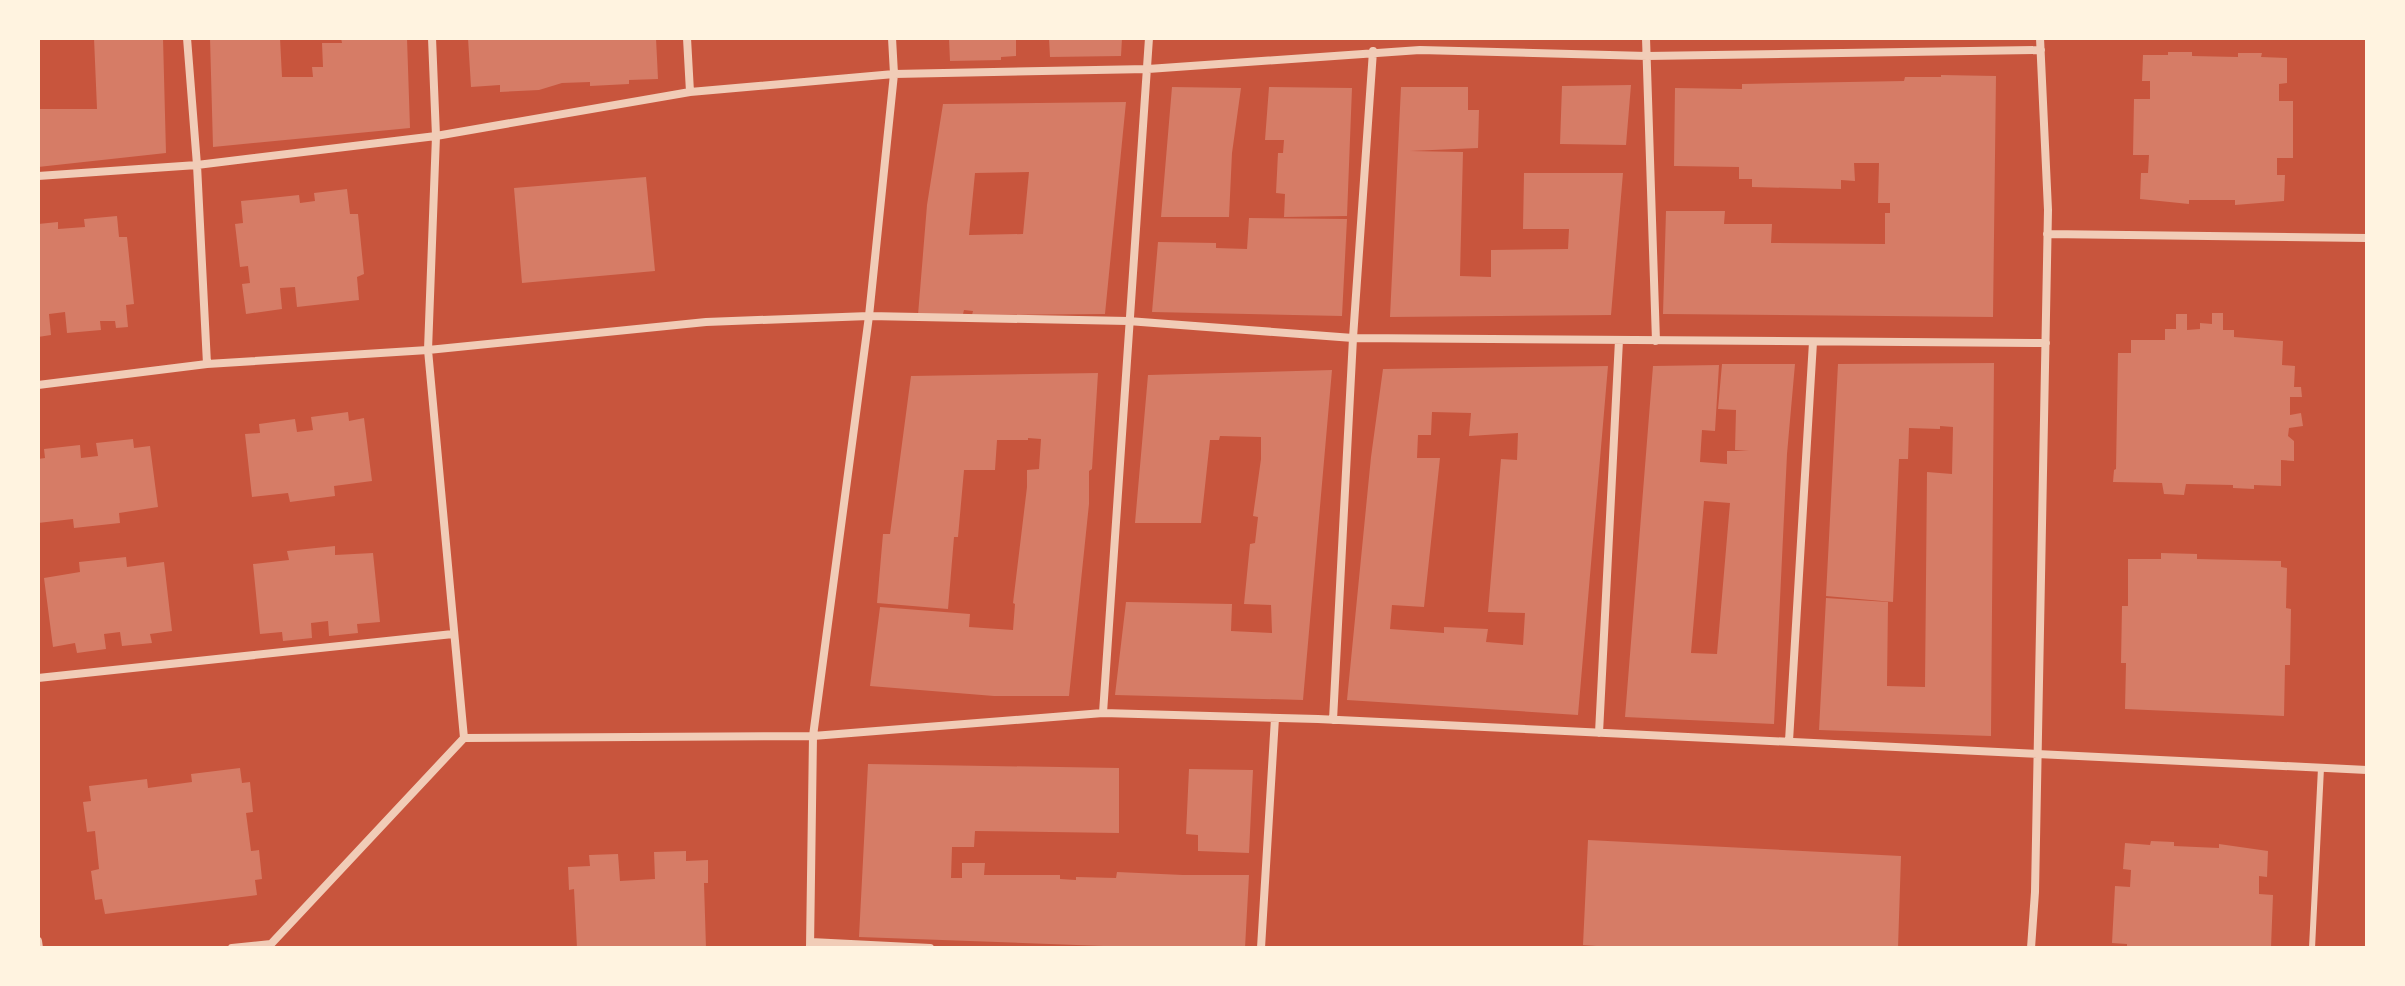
<svg xmlns="http://www.w3.org/2000/svg" width="2405" height="986" viewBox="0 0 2405 986" font-family="'Titillium Web',sans-serif">
<style>
.building{fill:#d67c66;fill-rule:evenodd}
.lines{fill:none;stroke-linecap:round;stroke-linejoin:round}
.service{stroke:#f1ccb7;stroke-width:6}
.minor{stroke:#f1ccb7;stroke-width:8}
</style>
<rect width="100%" height="100%" fill="#c8553d"/>
<path class="building" d="M 94,38 L 163,38 L 166,153 L 38,167 L 38,109 L 97,109 Z
M 210,38 L 280,38 L 282,77 L 313,77 L 312,67 L 323,67 L 322,43 L 342,43 L 341,38 L 407,38 L 410,128 L 213,147 Z
M 468,38 L 656,38 L 658,79 L 629,80 L 629,84 L 590,86 L 590,82 L 562,83 L 539,90 L 500,92 L 500,85 L 471,87 Z
M 949,38 L 1016,38 L 1016,56 L 1001,57 L 1001,60 L 950,61 Z
M 1049,38 L 1122,38 L 1121,56 L 1050,57 Z
M 2168,52 L 2192,52 L 2192,56 L 2238,57 L 2238,53 L 2262,53 L 2261,57 L 2287,58 L 2287,83 L 2279,84 L 2279,101 L 2293,101 L 2293,158 L 2277,158 L 2277,175 L 2285,175 L 2284,201 L 2235,205 L 2235,200 L 2189,200 L 2189,204 L 2140,199 L 2141,173 L 2148,173 L 2149,155 L 2133,155 L 2134,99 L 2150,99 L 2150,81 L 2142,81 L 2143,55 L 2168,55 Z
M 1941,75 L 1996,76 L 1993,317 L 1663,314 L 1666,211 L 1725,211 L 1724,224 L 1772,224 L 1771,243 L 1885,244 L 1885,213 L 1890,213 L 1890,203 L 1878,203 L 1879,163 L 1854,163 L 1855,181 L 1841,180 L 1841,189 L 1752,187 L 1752,179 L 1739,179 L 1739,167 L 1674,166 L 1675,88 L 1742,89 L 1742,84 L 1904,81 L 1905,77 L 1941,77 Z
M 1631,85 L 1626,145 L 1560,144 L 1562,86 Z
M 1172,87 L 1241,88 L 1232,153 L 1229,217 L 1161,217 Z
M 1269,87 L 1352,88 L 1347,216 L 1284,217 L 1285,194 L 1276,193 L 1278,153 L 1283,153 L 1284,140 L 1265,140 Z
M 1401,87 L 1468,87 L 1468,110 L 1479,110 L 1478,148 L 1410,151 L 1463,152 L 1460,276 L 1491,277 L 1491,250 L 1568,249 L 1569,229 L 1523,229 L 1524,173 L 1623,173 L 1611,315 L 1390,317 Z
M 1126,102 L 1105,314 L 972,315 L 973,311 L 964,310 L 963,314 L 956,315 L 918,315 L 927,205 L 943,104 ZM 1029,172 L 1023,234 L 969,235 L 975,173 Z
M 646,177 L 655,271 L 522,283 L 514,188 Z
M 347,189 L 350,214 L 358,214 L 364,274 L 357,277 L 359,300 L 297,307 L 295,287 L 280,288 L 282,309 L 246,314 L 242,284 L 250,283 L 248,266 L 240,267 L 235,224 L 243,223 L 241,201 L 299,195 L 300,203 L 315,201 L 314,193 Z
M 117,216 L 119,237 L 127,237 L 134,304 L 126,305 L 128,327 L 116,328 L 115,321 L 100,321 L 101,330 L 67,333 L 65,312 L 49,314 L 51,335 L 38,337 L 38,224 L 58,222 L 58,229 L 85,227 L 84,219 Z
M 1249,218 L 1347,219 L 1342,316 L 1152,312 L 1158,242 L 1216,243 L 1216,248 L 1247,249 Z
M 2212,313 L 2223,313 L 2223,330 L 2234,330 L 2234,337 L 2283,341 L 2282,365 L 2295,366 L 2294,387 L 2301,387 L 2302,397 L 2290,397 L 2290,415 L 2301,413 L 2303,426 L 2289,428 L 2288,436 L 2294,441 L 2294,461 L 2281,460 L 2281,486 L 2254,485 L 2254,489 L 2233,488 L 2233,485 L 2186,484 L 2184,495 L 2164,494 L 2162,483 L 2113,482 L 2114,470 L 2116,469 L 2118,353 L 2131,353 L 2131,340 L 2165,340 L 2165,329 L 2176,329 L 2176,314 L 2187,314 L 2187,330 L 2200,329 L 2200,323 L 2212,324 Z
M 1994,363 L 1991,736 L 1819,730 L 1826,598 L 1888,602 L 1887,686 L 1925,687 L 1927,472 L 1952,474 L 1953,427 L 1940,426 L 1940,429 L 1909,428 L 1908,459 L 1899,459 L 1893,602 L 1826,596 L 1838,364 Z
M 1722,364 L 1795,364 L 1787,454 L 1774,724 L 1625,717 L 1653,366 L 1719,365 L 1715,431 L 1702,430 L 1700,462 L 1727,464 L 1727,451 L 1749,451 L 1735,450 L 1736,410 L 1718,409 ZM 1704,501 L 1730,503 L 1717,654 L 1691,653 Z
M 1608,366 L 1578,715 L 1347,700 L 1371,457 L 1383,369 ZM 1432,412 L 1471,413 L 1469,436 L 1518,433 L 1517,460 L 1501,459 L 1488,612 L 1525,613 L 1523,645 L 1486,642 L 1488,629 L 1444,627 L 1444,633 L 1390,629 L 1392,605 L 1424,607 L 1440,458 L 1417,458 L 1418,435 L 1431,435 Z
M 1332,370 L 1303,700 L 1115,695 L 1126,602 L 1232,604 L 1231,631 L 1272,633 L 1271,605 L 1244,604 L 1250,544 L 1255,543 L 1258,517 L 1253,516 L 1261,459 L 1261,437 L 1220,436 L 1219,440 L 1210,440 L 1201,523 L 1135,523 L 1148,375 Z
M 1098,373 L 1092,469 L 1089,471 L 1089,504 L 1069,696 L 994,696 L 870,686 L 880,607 L 970,614 L 969,627 L 1013,630 L 1015,604 L 1013,603 L 1027,487 L 1027,470 L 1039,469 L 1041,439 L 1028,438 L 1028,440 L 997,440 L 995,470 L 964,470 L 958,537 L 954,537 L 948,609 L 877,603 L 883,534 L 890,534 L 911,376 Z
M 348,412 L 349,421 L 364,418 L 372,481 L 334,486 L 335,496 L 290,502 L 288,493 L 252,497 L 245,434 L 260,433 L 259,424 L 295,419 L 297,432 L 313,430 L 311,417 Z
M 133,439 L 134,448 L 150,446 L 158,507 L 119,513 L 120,523 L 74,528 L 73,519 L 38,523 L 38,459 L 45,458 L 44,449 L 80,445 L 81,458 L 98,456 L 96,443 Z
M 335,546 L 335,555 L 373,553 L 380,622 L 357,624 L 358,633 L 329,636 L 328,621 L 311,623 L 312,638 L 283,641 L 282,632 L 260,634 L 253,564 L 289,560 L 287,551 Z
M 2161,553 L 2197,554 L 2197,559 L 2281,561 L 2281,567 L 2287,568 L 2286,608 L 2291,609 L 2290,665 L 2285,665 L 2284,716 L 2125,709 L 2126,663 L 2121,663 L 2122,606 L 2128,606 L 2128,559 L 2161,559 Z
M 126,557 L 127,567 L 164,562 L 172,631 L 150,634 L 152,643 L 122,646 L 120,632 L 104,634 L 106,649 L 77,653 L 75,643 L 53,647 L 44,578 L 80,572 L 79,562 Z
M 868,764 L 1119,768 L 1119,833 L 975,831 L 974,847 L 952,847 L 951,878 L 962,878 L 962,863 L 985,863 L 984,875 L 1060,875 L 1060,879 L 1076,880 L 1076,877 L 1116,878 L 1117,872 L 1183,875 L 1249,875 L 1245,948 L 1157,948 L 859,937 Z
M 240,768 L 242,783 L 250,782 L 253,812 L 246,813 L 251,851 L 259,850 L 262,879 L 255,880 L 257,895 L 105,914 L 102,899 L 95,900 L 91,871 L 99,869 L 95,831 L 87,832 L 83,802 L 91,801 L 89,786 L 147,779 L 148,788 L 192,782 L 191,774 Z
M 1189,769 L 1253,770 L 1249,853 L 1198,851 L 1198,835 L 1186,834 Z
M 1588,840 L 1901,856 L 1898,948 L 1623,948 L 1583,945 Z
M 2151,841 L 2174,842 L 2174,846 L 2219,848 L 2219,844 L 2268,851 L 2267,877 L 2259,876 L 2259,894 L 2273,895 L 2271,948 L 2127,948 L 2127,944 L 2112,943 L 2115,886 L 2130,887 L 2131,870 L 2123,869 L 2125,843 L 2150,845 Z
M 686,851 L 686,861 L 708,860 L 708,883 L 704,883 L 706,948 L 577,948 L 574,889 L 569,890 L 568,867 L 590,866 L 589,855 L 618,854 L 620,881 L 655,879 L 654,852 Z"/>
<g class="lines">
<path class="service" d="M 2312,948 L 2321,768"/>
<path class="minor" d="M 187,38 L 197,165 L 207,364
M 687,38 L 690,92
M 1646,38 L 1656,341
M 38,176 L 197,165 L 436,136 L 690,92 L 894,74 L 1148,69 L 1420,50 L 1647,56 L 2041,50
M 2047,234 L 2367,238
M 38,385 L 207,364 L 428,350 L 706,322 L 869,316 L 1128,321 L 1353,338 L 2046,343
M 38,678 L 453,634
M 1103,713 L 1149,38
M 1333,720 L 1353,338 L 1373,51
M 1599,733 L 1619,340
M 464,738 L 813,736 L 1103,713 L 1318,719 L 2367,770
M 1789,741 L 1813,342
M 38,941 L 39,948
M 811,942 L 930,948
M 232,948 L 271,944 L 464,738 L 428,350 L 436,136 L 432,38
M 810,948 L 813,736 L 869,316 L 894,74 L 892,38
M 1261,948 L 1275,718
M 2031,948 L 2035,892 L 2048,210 L 2040,38"/>
</g>
<rect width="2405" height="986" fill="none" stroke="#fff3e0" stroke-width="80"/>
</svg>
